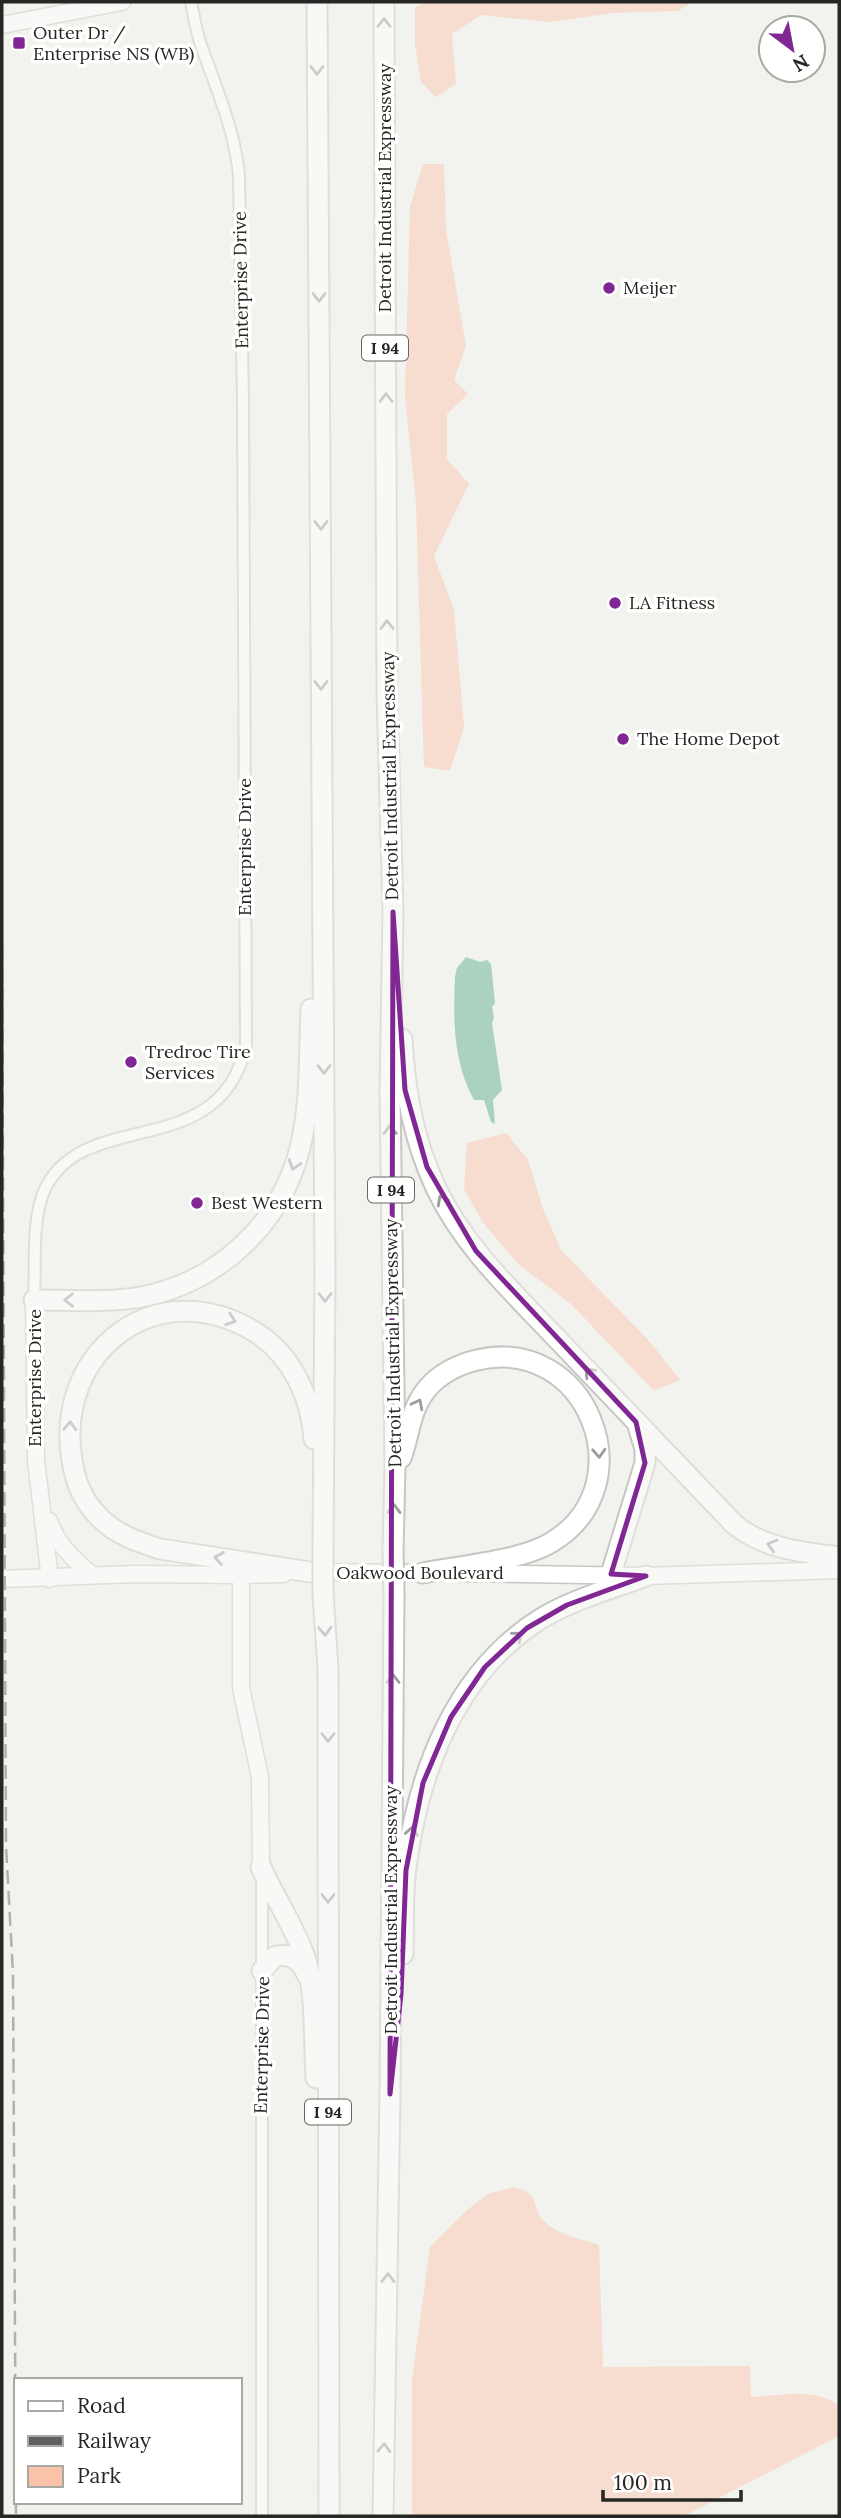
<svg xmlns="http://www.w3.org/2000/svg" width="841" height="2518" viewBox="0 0 841 2518" font-family="Lora,serif">
<style>
.green{fill:#fac3a9}
.water{fill:#56aa87}
.lines{fill:none;stroke-linecap:round;stroke-linejoin:round}
.street-casing{stroke:#c6c6c2;stroke-width:14}
.secondary-casing{stroke:#c6c6c2;stroke-width:19}
.highway-casing{stroke:#c6c6c2;stroke-width:23}
.street{stroke:#fff;stroke-width:10}
.secondary{stroke:#fff;stroke-width:16}
.highway{stroke:#fff;stroke-width:19}
.rail{stroke:#60605e;stroke-width:2.5;stroke-dasharray:14 7;stroke-linecap:butt}
.highway-bridge-casing{stroke:#c6c6c2;stroke-width:23;stroke-linecap:butt}
.highway-bridge{stroke:#fff;stroke-width:19}
.oneway{stroke:#9d9d9d}
.marked{fill:none;stroke:#802794;stroke-width:5;stroke-linejoin:round}
.poi-dot{fill:#802794;stroke:#fffffe;stroke-width:2.5}
.labels{text-anchor:middle;stroke-width:7;stroke-linejoin:round;paint-order:stroke}
.shield{fill:#fffffe;stroke:#676766;stroke-width:2}
.shield-label{font-size:16px;font-weight:bold;fill:#262625}
.poi-label{font-size:18px;fill:#262625;stroke:#fffffe;text-anchor:start}
.street-label{font-size:18px;fill:#262625;stroke:#fffffe}
</style>
<rect width="100%" height="100%" fill="#f2f2ee"/>
<path class="green" d="M 426,2 L 692,2 L 678,11 L 614,13 L 548,22 L 481,15 L 452,34 L 456,84 L 436,97 L 421,82 L 415,44 L 415,8 Z
M 423,164 L 444,164 L 446,230 L 466,346 L 454,380 L 468,394 L 447,414 L 447,459 L 469,484 L 434,556 L 454,610 L 464,727 L 450,771 L 424,767 L 416,503 L 405,397 L 410,207 Z
M 506,1133 L 528,1160 L 543,1209 L 561,1250 L 651,1343 L 680,1380 L 654,1391 L 571,1304 L 518,1264 L 484,1224 L 464,1189 L 467,1143 Z
M 514,2187 C 543,2194 529,2206 544,2221 C 557,2235 582,2239 599,2245 L 603,2367 L 750,2366 L 751,2397 C 779,2396 817,2387 839,2406 L 839,2436 L 684,2516 L 412,2516 L 412,2379 L 430,2247 L 467,2210 L 488,2194 Z"/>
<path class="water" d="M 466,957 L 480,962 L 487,960 L 491,964 L 495,1003 L 492,1007 L 494,1018 L 492,1023 L 502,1090 L 493,1100 L 495,1124 L 491,1122 L 484,1100 L 474,1100 C 453,1062 453,1018 455,976 L 457,968 Z"/>
<g class="lines">
<defs>
<path id="street" d="M 34,1300 C 36,1267 31,1219 45,1189 C 85,1106 219,1164 246,1046 L 243,402 L 239,176 C 235,130 216,88 201,45 C 196,31 194,16 191,2
M 262,1879 L 262,2516"/>
<path id="secondary" d="M 2,25 L 122,2
M 34,1300 L 36,1460 L 50,1579
M 49,1521 C 57,1544 74,1560 92,1575
M 313,1572 L 434,1573
M 460,1573 L 646,1576 L 839,1570
M 241,1575 L 241,1688 L 260,1777 L 261,1867
M 2,1579 L 135,1574 L 241,1575 L 284,1574"/>
<path id="highway" d="M 317,2 L 325,1274 L 323,1551
M 384,2 L 387,693 L 393,912 L 390,1092 L 395,1467 L 393,1551
M 402,1039 C 405,1091 413,1139 436,1188 C 465,1249 516,1295 562,1344 C 619,1404 677,1464 734,1524 C 764,1549 802,1552 839,1557
M 34,1300 C 69,1300 107,1303 141,1297 C 219,1282 281,1224 300,1148 C 311,1103 309,1054 311,1009
M 401,1458 C 410,1434 410,1409 427,1389 C 439,1374 459,1364 477,1360 C 586,1334 647,1484 552,1542 C 521,1561 460,1566 423,1573
M 310,1572 L 160,1549 C 138,1542 115,1534 99,1517 C 84,1502 75,1481 72,1460 C 54,1351 157,1272 255,1332 C 292,1355 311,1397 314,1439
M 611,1574 L 645,1463 L 645,1449 L 638,1426
M 323,1594 L 328,1668 L 329,2516
M 261,1867 C 275,1899 295,1927 306,1960 C 316,1993 314,2044 316,2078
M 403,1954 C 404,1926 402,1896 406,1868 C 418,1772 456,1671 542,1618 C 574,1599 611,1589 646,1576
M 262,1971 L 274,1957 C 290,1952 301,1960 307,1975
M 383,2516 L 390,2094 L 394,1594"/>
</defs>
<use href="#street" class="street-casing"/>
<use href="#secondary" class="secondary-casing"/>
<use href="#highway" class="highway-casing"/>
<use href="#street" class="street"/>
<use href="#secondary" class="secondary"/>
<use href="#highway" class="highway"/>
<path class="rail" d="M 2,946 L 6,1846 L 13,1974 L 16,2516"/>
<defs>
<path id="highway-bridge" d="M 393,1551 L 394,1594
M 323,1594 L 323,1551"/>
</defs>
<use href="#highway-bridge" class="highway-bridge-casing"/>
<use href="#highway-bridge" class="highway-bridge"/>
</g>
<defs><path id="oneway-chevron" d="M-2-3.5L2.5 0L-2 3.5" fill="none" stroke-width="1.6" stroke-linecap="round" stroke-linejoin="round" transform="scale(1.75)"/></defs>
<g class="oneway">
<use href="#oneway-chevron" transform="translate(384 23) rotate(-90)"/>
<use href="#oneway-chevron" transform="translate(317 70) rotate(90)"/>
<use href="#oneway-chevron" transform="translate(319 297) rotate(90)"/>
<use href="#oneway-chevron" transform="translate(386 398) rotate(-90)"/>
<use href="#oneway-chevron" transform="translate(321 525) rotate(90)"/>
<use href="#oneway-chevron" transform="translate(387 625) rotate(-90)"/>
<use href="#oneway-chevron" transform="translate(321 685) rotate(90)"/>
<use href="#oneway-chevron" transform="translate(324 1069) rotate(89)"/>
<use href="#oneway-chevron" transform="translate(390 1130) rotate(-91)"/>
<use href="#oneway-chevron" transform="translate(294 1165) rotate(108)"/>
<use href="#oneway-chevron" transform="translate(442 1200) rotate(-118)"/>
<use href="#oneway-chevron" transform="translate(325 1297) rotate(90)"/>
<use href="#oneway-chevron" transform="translate(69 1300) rotate(180)"/>
<use href="#oneway-chevron" transform="translate(231 1320) rotate(20)"/>
<use href="#oneway-chevron" transform="translate(589 1372) rotate(-133)"/>
<use href="#oneway-chevron" transform="translate(418 1404) rotate(-63)"/>
<use href="#oneway-chevron" transform="translate(70 1426) rotate(-88)"/>
<use href="#oneway-chevron" transform="translate(599 1453) rotate(87)"/>
<use href="#oneway-chevron" transform="translate(394 1509) rotate(-89)"/>
<use href="#oneway-chevron" transform="translate(772 1545) rotate(-163)"/>
<use href="#oneway-chevron" transform="translate(219 1558) rotate(-171)"/>
<use href="#oneway-chevron" transform="translate(325 1631) rotate(87)"/>
<use href="#oneway-chevron" transform="translate(518 1636) rotate(-39)"/>
<use href="#oneway-chevron" transform="translate(393 1679) rotate(-90)"/>
<use href="#oneway-chevron" transform="translate(328 1737) rotate(90)"/>
<use href="#oneway-chevron" transform="translate(412 1831) rotate(-80)"/>
<use href="#oneway-chevron" transform="translate(328 1898) rotate(90)"/>
<use href="#oneway-chevron" transform="translate(388 2278) rotate(-89)"/>
<use href="#oneway-chevron" transform="translate(384 2448) rotate(-88)"/>
</g>
<path d="M0 0H841V2518H0ZM 393,912 L 405,1090 L 427,1167 L 476,1251 L 636,1422 L 645,1463 L 611,1574 L 646,1576 L 567,1605 L 527,1628 L 485,1667 L 451,1717 L 423,1783 L 406,1870 L 401,1994 L 390,2094 Z" fill="#f2f2ee" fill-opacity=".55" fill-rule="evenodd"/>
<path class="marked" d="M 393,912 L 405,1090 L 427,1167 L 476,1251 L 636,1422 L 645,1463 L 611,1574 L 646,1576 L 567,1605 L 527,1628 L 485,1667 L 451,1717 L 423,1783 L 406,1870 L 401,1994 L 390,2094 Z"/>
<g class="poi-dot">
<rect x="12" y="36" width="14" height="14" rx="3.5"/>
<circle cx="609" cy="288" r="7"/>
<circle cx="615" cy="603" r="7"/>
<circle cx="623" cy="739" r="7"/>
<circle cx="131" cy="1062" r="7"/>
<circle cx="197" cy="1203" r="7"/>
</g>
<g class="labels">
<g class="shield">
<rect x="362" y="335.5" width="46" height="25" rx="5"/>
<rect x="368" y="1177.5" width="46" height="25" rx="5"/>
<rect x="305" y="2099.5" width="46" height="25" rx="5"/>
</g>
<g class="shield-label">
<text x="385" y="354">I 94</text>
<text x="391" y="1196">I 94</text>
<text x="328" y="2118">I 94</text>
</g>
<g class="poi-label">
<text x="33" y="39">Outer Dr /<tspan x="33" dy="21">Enterprise NS (WB)</tspan></text>
<text x="623" y="294">Meijer</text>
<text x="629" y="609">LA Fitness</text>
<text x="637" y="745">The Home Depot</text>
<text x="145" y="1058">Tredroc Tire<tspan x="145" dy="21">Services</tspan></text>
<text x="211" y="1209">Best Western</text>
</g>
<g class="street-label">
<text transform="translate(385 188) rotate(-90)" y="6">Detroit Industrial Expressway</text>
<text transform="translate(241 280) rotate(-91)" y="6">Enterprise Drive</text>
<text transform="translate(390 776) rotate(-91)" y="6">Detroit Industrial Expressway</text>
<text transform="translate(245 847) rotate(-90)" y="6">Enterprise Drive</text>
<text transform="translate(393 1343) rotate(-91)" y="6">Detroit Industrial Expressway</text>
<text transform="translate(35 1378) rotate(-90)" y="6">Enterprise Drive</text>
<text x="420" y="1579">Oakwood Boulevard</text>
<text transform="translate(391 1910) rotate(-90)" y="6">Detroit Industrial Expressway</text>
<text transform="translate(262 2045) rotate(-89)" y="6">Enterprise Drive</text>
</g>
</g>
<rect width="841" height="2518" fill="none" stroke="#262625" stroke-width="7"/>
<rect x="14" y="2378" width="228" height="126" fill="#fffffe" stroke="#a8a8a7" stroke-width="2"/>
<rect x="28" y="2401" width="35" height="10" fill="#ffffff" stroke="#a8a8a7" stroke-width="2"/>
<text x="77" y="2413" font-size="21" fill="#262625">Road</text>
<rect x="28" y="2436" width="35" height="10" fill="#60605e" stroke="#a8a8a7" stroke-width="2"/>
<text x="77" y="2448" font-size="21" fill="#262625">Railway</text>
<rect x="28" y="2466" width="35" height="21" fill="#fac3a9" stroke="#a8a8a7" stroke-width="2"/>
<text x="77" y="2483" font-size="21" fill="#262625">Park</text>
<g transform="translate(792 49) rotate(148)"><circle r="33" fill="#fffffe" stroke="#a8a8a7" stroke-width="2"/>
<path d="M0-5L12 26L0 18L-12 26Z" fill="#802794"/>
<text y="-10" font-size="19" font-weight="bold" text-anchor="middle" fill="#262625">N</text>
</g>
<path d="M603 2490v10h138v-10" fill="none" stroke="#262625" stroke-width="3.5"/>
<text x="614" y="2490" font-size="21" fill="#262625" stroke="#fffffe" stroke-width="5" paint-order="stroke">100 m</text>
</svg>
